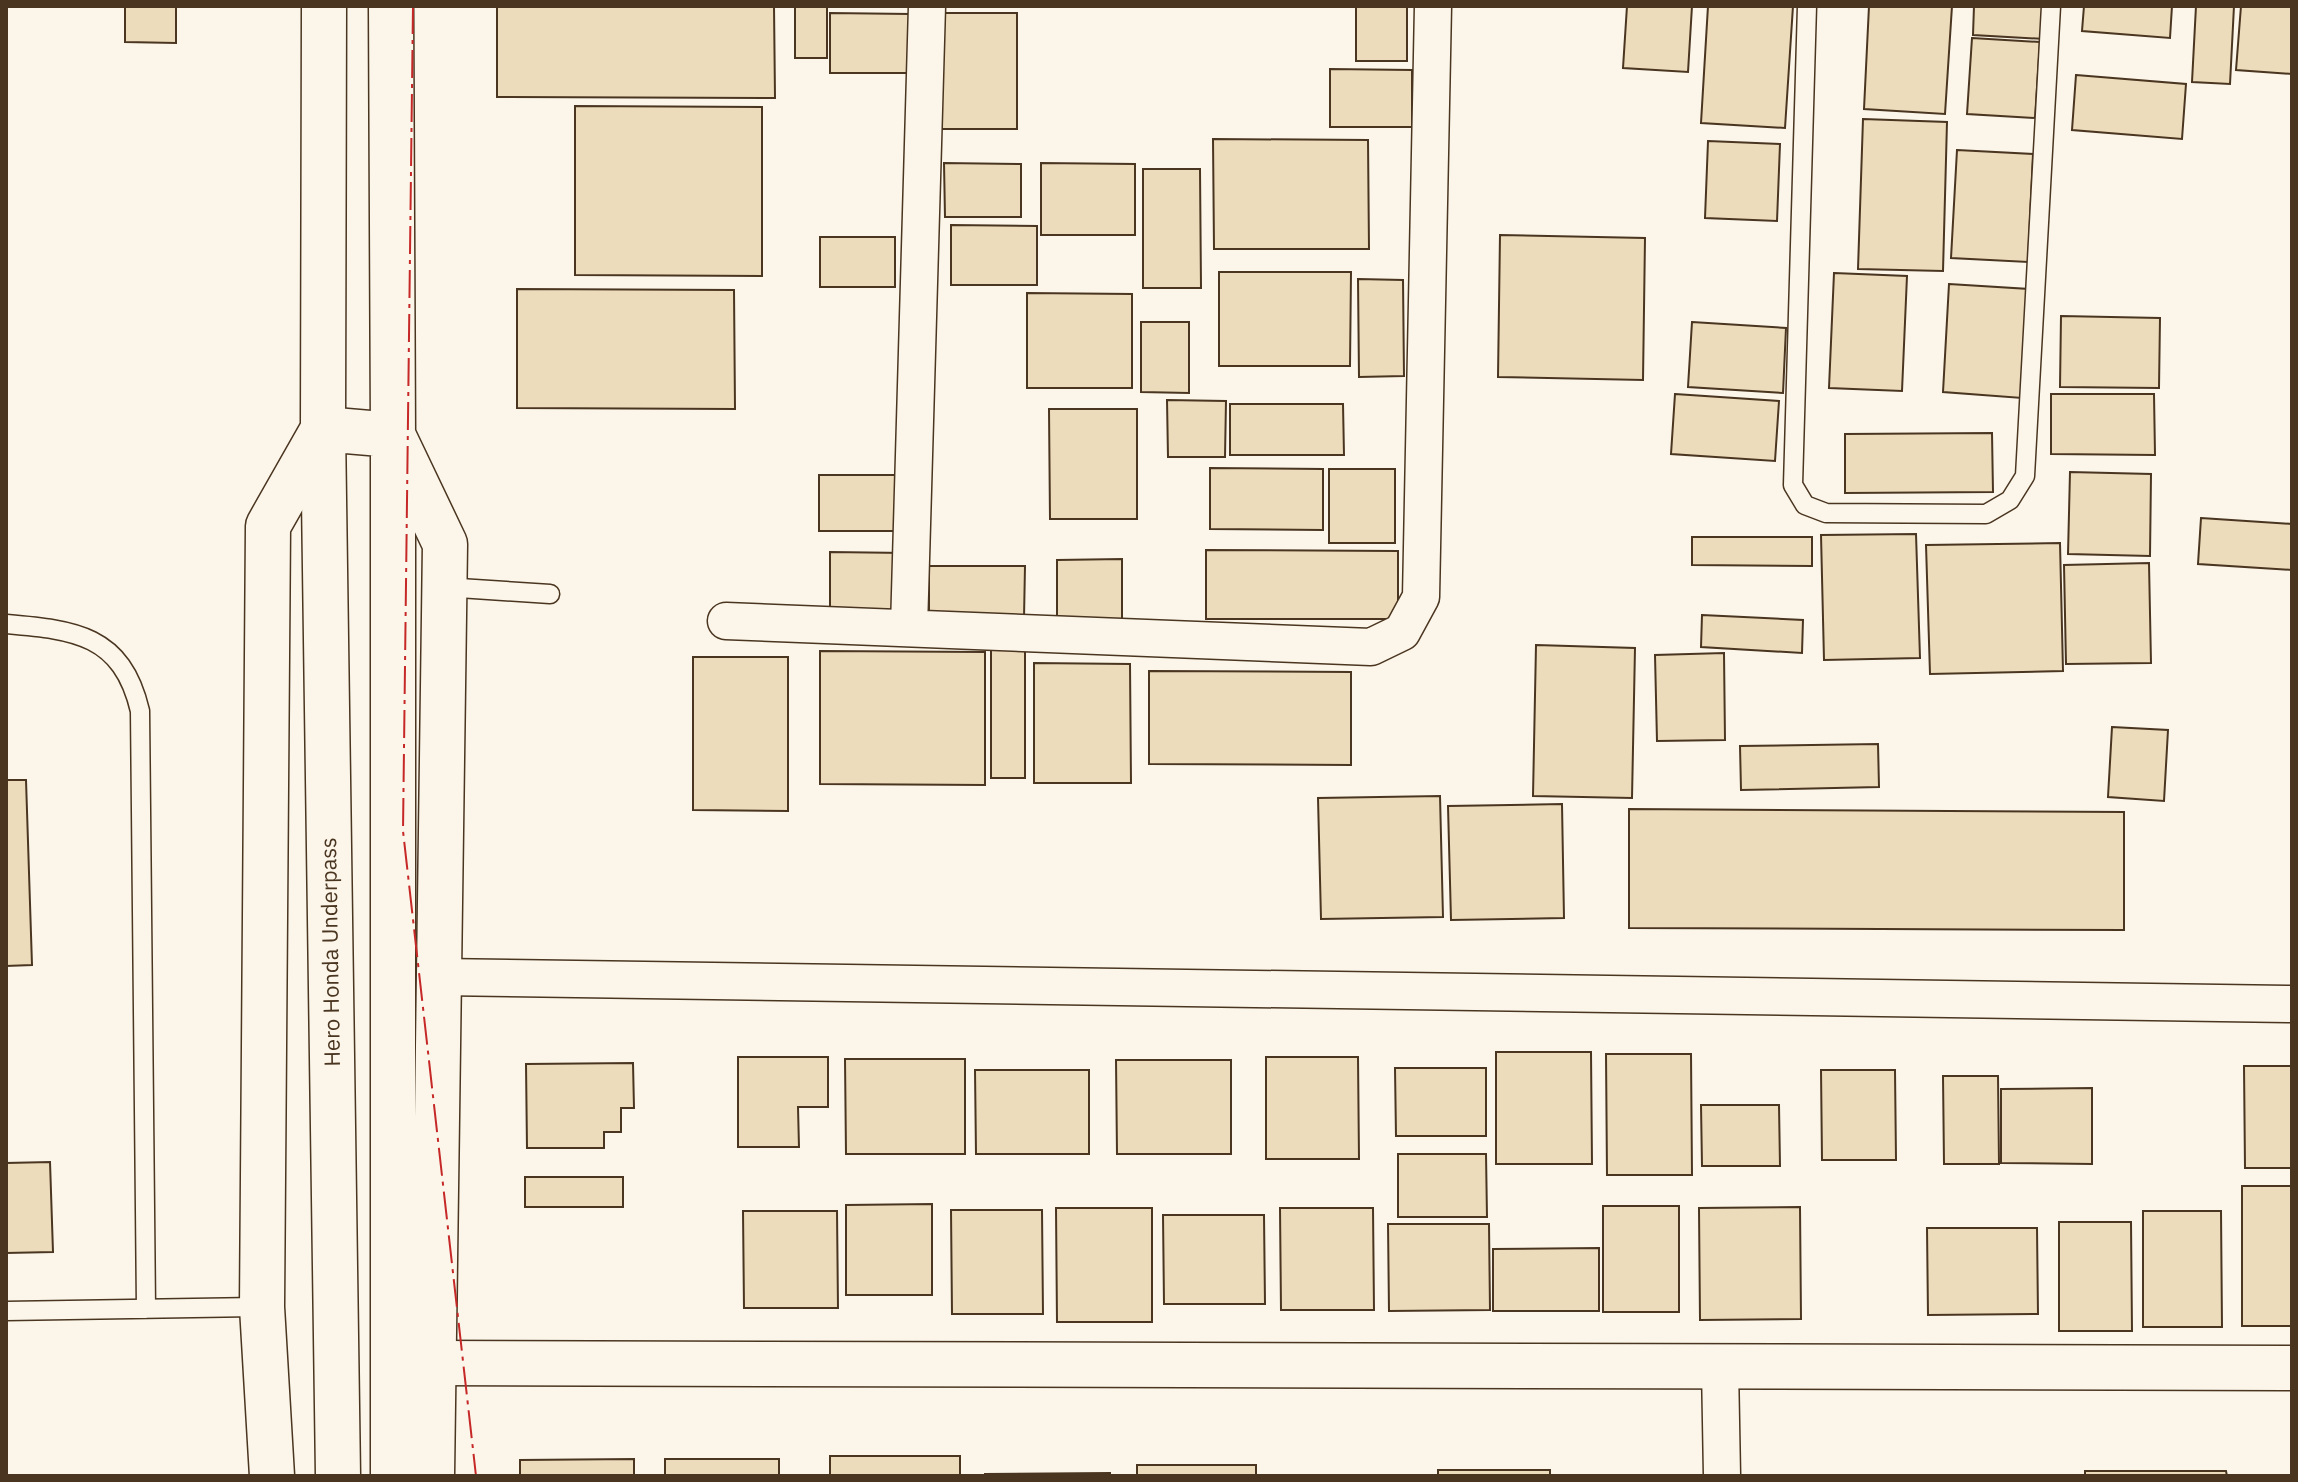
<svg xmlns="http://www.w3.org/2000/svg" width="2298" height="1482" viewBox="0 0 2298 1482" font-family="'IBM Plex Sans',sans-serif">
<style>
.building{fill:#ecdcbc;stroke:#4a3520;stroke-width:2}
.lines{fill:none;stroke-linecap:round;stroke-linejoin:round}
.service-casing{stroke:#4a3520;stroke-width:21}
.minor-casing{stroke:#4a3520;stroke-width:39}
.tertiary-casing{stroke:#4a3520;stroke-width:47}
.secondary-casing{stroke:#4a3520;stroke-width:47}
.trunk-casing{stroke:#4a3520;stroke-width:47}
.service{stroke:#fbf6e9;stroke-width:18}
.minor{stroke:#fbf6e9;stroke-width:36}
.tertiary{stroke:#fbf6e9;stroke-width:44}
.secondary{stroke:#fbf6e9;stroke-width:44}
.trunk{stroke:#fbf6e9;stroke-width:44}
.power{stroke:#c62828;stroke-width:2;stroke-dasharray:28 6 4 6;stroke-linecap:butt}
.labels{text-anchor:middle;stroke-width:6;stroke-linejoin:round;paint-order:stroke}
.street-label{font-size:22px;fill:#4a3520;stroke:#fbf6e9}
</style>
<rect width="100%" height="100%" fill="#fbf6e9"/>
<path class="building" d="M 125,6 L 176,6 L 176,43 L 125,42 Z
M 497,6 L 774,6 L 775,98 L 497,97 Z
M 795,6 L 827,6 L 827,58 L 795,58 Z
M 1356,6 L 1407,6 L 1407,61 L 1356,61 Z
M 1627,6 L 1692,6 L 1688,72 L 1623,68 Z
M 1708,6 L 1793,6 L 1785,128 L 1701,123 Z
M 1869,6 L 1952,6 L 1945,114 L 1864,109 Z
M 1974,6 L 2047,6 L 2045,39 L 1973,35 Z
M 2084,6 L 2172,6 L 2170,38 L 2082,31 Z
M 2196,6 L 2234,6 L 2230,84 L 2192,82 Z
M 2241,6 L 2292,6 L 2292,74 L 2236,70 Z
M 830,13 L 910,14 L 911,73 L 830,73 Z
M 939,13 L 1017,13 L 1017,129 L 939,129 Z
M 1972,38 L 2040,42 L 2035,118 L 1967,114 Z
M 1330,69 L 1412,70 L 1412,127 L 1330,127 Z
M 2076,75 L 2186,84 L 2182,139 L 2072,130 Z
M 575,106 L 762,107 L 762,276 L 575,275 Z
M 1863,119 L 1947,122 L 1943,271 L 1858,269 Z
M 1213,139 L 1368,140 L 1369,249 L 1214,249 Z
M 1708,141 L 1780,144 L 1777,221 L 1705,218 Z
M 1957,150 L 2033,154 L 2028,262 L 1951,258 Z
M 944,163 L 1021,164 L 1021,217 L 945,217 Z
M 1041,163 L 1135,164 L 1135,235 L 1041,235 Z
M 1143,169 L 1200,169 L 1201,288 L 1143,288 Z
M 951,225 L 1037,226 L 1037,285 L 951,285 Z
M 1500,235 L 1645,238 L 1643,380 L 1498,377 Z
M 820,237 L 895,237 L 895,287 L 820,287 Z
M 1219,272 L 1351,272 L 1350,366 L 1219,366 Z
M 1834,273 L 1907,276 L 1902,391 L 1829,388 Z
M 1358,279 L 1403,280 L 1404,376 L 1359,377 Z
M 1949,284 L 2029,289 L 2022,398 L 1943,392 Z
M 517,289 L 734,290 L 735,409 L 517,408 Z
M 1027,293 L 1132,294 L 1132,388 L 1027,388 Z
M 2061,316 L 2160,318 L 2159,388 L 2060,387 Z
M 1141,322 L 1189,322 L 1189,393 L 1141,392 Z
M 1692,322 L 1786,328 L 1783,393 L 1688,387 Z
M 1675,394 L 1779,401 L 1775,461 L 1671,454 Z
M 2051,394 L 2154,394 L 2155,455 L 2051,454 Z
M 1167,400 L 1226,401 L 1225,457 L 1168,457 Z
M 1230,404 L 1343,404 L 1344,455 L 1230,455 Z
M 1049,409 L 1137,409 L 1137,519 L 1050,519 Z
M 1992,433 L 1993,492 L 1845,493 L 1845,434 Z
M 1210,468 L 1323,469 L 1323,530 L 1210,529 Z
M 1329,469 L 1395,469 L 1395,543 L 1329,543 Z
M 2070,472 L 2151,474 L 2150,556 L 2068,554 Z
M 819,475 L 895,475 L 895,531 L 819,531 Z
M 2201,518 L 2292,524 L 2292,570 L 2198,564 Z
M 1916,534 L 1920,658 L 1824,660 L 1821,535 Z
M 1692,537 L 1812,537 L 1812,566 L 1692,565 Z
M 2060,543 L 2063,671 L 1930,674 L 1926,545 Z
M 1206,550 L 1398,551 L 1398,619 L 1206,619 Z
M 830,552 L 906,553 L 906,617 L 830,617 Z
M 1122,559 L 1122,628 L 1057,628 L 1057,560 Z
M 2149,563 L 2151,663 L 2066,664 L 2064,565 Z
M 929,566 L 1025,566 L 1024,618 L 929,617 Z
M 1702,615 L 1803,620 L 1802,653 L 1701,647 Z
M 1536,645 L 1635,648 L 1632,798 L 1533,796 Z
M 991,649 L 1025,649 L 1025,778 L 991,778 Z
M 820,651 L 985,652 L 985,785 L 820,784 Z
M 1724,653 L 1725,740 L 1657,741 L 1655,655 Z
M 693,657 L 788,657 L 788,811 L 693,810 Z
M 1034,663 L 1130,664 L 1131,783 L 1034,783 Z
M 1149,671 L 1351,672 L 1351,765 L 1149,764 Z
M 2112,727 L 2168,730 L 2164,801 L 2108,797 Z
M 1878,744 L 1879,787 L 1741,790 L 1740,746 Z
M 6,780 L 26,780 L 32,965 L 6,966 Z
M 1440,796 L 1443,917 L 1321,919 L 1318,798 Z
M 1562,804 L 1564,918 L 1451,920 L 1448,806 Z
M 1629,809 L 2124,812 L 2124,930 L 1629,928 Z
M 1496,1052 L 1591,1052 L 1592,1164 L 1496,1164 Z
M 1606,1054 L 1691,1054 L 1692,1175 L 1607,1175 Z
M 738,1057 L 828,1057 L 828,1107 L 798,1107 L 799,1147 L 738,1147 Z
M 1266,1057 L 1358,1057 L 1359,1159 L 1266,1159 Z
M 845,1059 L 965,1059 L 965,1154 L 846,1154 Z
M 1116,1060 L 1231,1060 L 1231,1154 L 1117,1154 Z
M 633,1063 L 634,1108 L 621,1108 L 621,1132 L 604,1132 L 604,1148 L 527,1148 L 526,1064 Z
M 2244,1066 L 2292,1066 L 2292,1168 L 2245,1168 Z
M 1395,1068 L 1486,1068 L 1486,1136 L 1396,1136 Z
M 975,1070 L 1089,1070 L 1089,1154 L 976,1154 Z
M 1821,1070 L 1895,1070 L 1896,1160 L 1822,1160 Z
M 1943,1076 L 1998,1076 L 1999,1164 L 1944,1164 Z
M 2092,1088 L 2092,1164 L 2001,1163 L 2001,1089 Z
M 1701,1105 L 1779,1105 L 1780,1166 L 1702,1166 Z
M 1398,1154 L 1486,1154 L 1487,1217 L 1398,1217 Z
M 50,1162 L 53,1252 L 6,1253 L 6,1163 Z
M 525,1177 L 623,1177 L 623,1207 L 525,1207 Z
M 2242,1186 L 2292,1186 L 2292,1326 L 2242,1326 Z
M 932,1204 L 932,1295 L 846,1295 L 846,1205 Z
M 1603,1206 L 1679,1206 L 1679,1312 L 1603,1312 Z
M 1800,1207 L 1801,1319 L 1700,1320 L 1699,1208 Z
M 1056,1208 L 1152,1208 L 1152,1322 L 1057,1322 Z
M 1280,1208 L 1373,1208 L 1374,1310 L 1281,1310 Z
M 951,1210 L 1042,1210 L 1043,1314 L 952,1314 Z
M 743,1211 L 837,1211 L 838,1308 L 744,1308 Z
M 2143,1211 L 2221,1211 L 2222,1327 L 2143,1327 Z
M 1163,1215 L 1264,1215 L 1265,1304 L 1164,1304 Z
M 2059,1222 L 2131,1222 L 2132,1331 L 2059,1331 Z
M 1388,1224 L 1489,1224 L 1490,1310 L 1389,1311 Z
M 1927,1228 L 2037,1228 L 2038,1314 L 1928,1315 Z
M 1599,1248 L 1599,1311 L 1493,1311 L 1493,1249 Z
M 830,1456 L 960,1456 L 960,1476 L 830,1476 Z
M 634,1459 L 634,1476 L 520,1476 L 520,1460 Z
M 665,1459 L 779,1459 L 779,1476 L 665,1476 Z
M 1137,1465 L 1256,1465 L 1256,1476 L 1137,1476 Z
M 1438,1470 L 1550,1470 L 1550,1476 L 1438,1476 Z
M 2085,1471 L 2226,1471 L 2227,1476 L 2085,1476 Z
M 1110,1473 L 1110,1476 L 985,1476 L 985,1474 Z"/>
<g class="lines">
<defs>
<path id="service" d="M 1807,6 L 1793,485 L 1805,505 L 1826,513 L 1986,514 L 2010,500 L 2025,476 L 2051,6
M 444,587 L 550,594
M 6,624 C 74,630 122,634 140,711 L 146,1309
M 6,1311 L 262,1307"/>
<path id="minor" d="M 726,621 L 1371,647 L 1402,632 L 1421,597 L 1433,6
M 909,628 L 927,6
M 439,977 L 2292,1004
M 1720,1367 L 1722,1476"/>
<path id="tertiary" d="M 433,1363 L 2292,1368"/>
<path id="secondary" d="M 338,1476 L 323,429 L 393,435 L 393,1476"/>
<path id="trunk" d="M 391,6 L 393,435 L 445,544 L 432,1476
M 272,1476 L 262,1307 L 268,526 L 323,429 L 324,6"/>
</defs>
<use href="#service" class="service-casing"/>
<use href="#minor" class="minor-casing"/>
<use href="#tertiary" class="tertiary-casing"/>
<use href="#secondary" class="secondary-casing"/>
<use href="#trunk" class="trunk-casing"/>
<use href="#service" class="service"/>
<use href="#minor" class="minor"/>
<use href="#tertiary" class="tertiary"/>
<use href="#secondary" class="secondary"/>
<use href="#trunk" class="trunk"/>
<path class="power" d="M 413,6 L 403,831 L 476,1476"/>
</g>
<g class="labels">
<g class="street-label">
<text transform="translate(330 952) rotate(-91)" y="8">Hero Honda Underpass</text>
</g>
</g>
<rect width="2298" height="1482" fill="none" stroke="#4a3520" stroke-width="16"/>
</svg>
